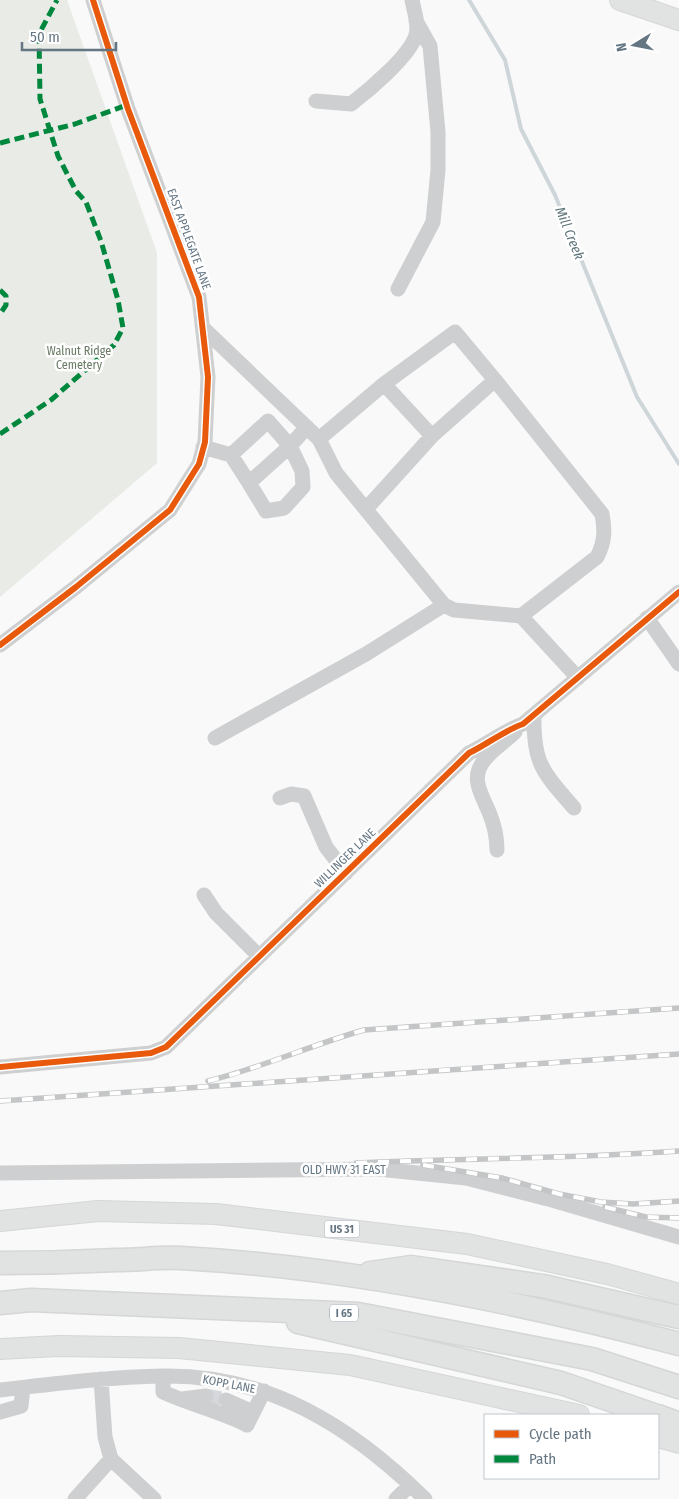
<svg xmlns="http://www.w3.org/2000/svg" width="679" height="1499" viewBox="0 0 679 1499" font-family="'Fira Sans Condensed',sans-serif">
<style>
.green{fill:#e8ebe6}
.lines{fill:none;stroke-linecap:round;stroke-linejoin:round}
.stream{stroke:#ced6d9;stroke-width:4}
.minor-tunnel{stroke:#d4d8dc;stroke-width:15;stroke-dasharray:15 8;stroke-linecap:butt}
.major-casing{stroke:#d5d6d7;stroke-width:22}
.highway-casing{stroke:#d5d6d6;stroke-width:25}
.minor{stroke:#cecfd0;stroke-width:15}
.major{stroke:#e1e2e2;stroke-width:20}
.highway{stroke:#e1e2e2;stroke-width:22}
.rail-casing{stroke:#c3c5c6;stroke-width:5.5}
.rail{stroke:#fff;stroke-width:4;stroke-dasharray:11;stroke-linecap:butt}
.quiet{stroke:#00873e;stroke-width:5;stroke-dasharray:10 5;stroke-linecap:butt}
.cycleway-casing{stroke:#fff;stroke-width:9}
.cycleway{stroke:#e8590c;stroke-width:6}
.labels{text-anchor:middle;stroke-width:5;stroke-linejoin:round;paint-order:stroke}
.shield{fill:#fff;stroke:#939fa8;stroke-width:1}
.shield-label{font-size:11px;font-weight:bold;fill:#657683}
.street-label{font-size:12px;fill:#657683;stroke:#fff}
.park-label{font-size:12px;fill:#687a64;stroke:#fff}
.water-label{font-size:14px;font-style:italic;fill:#60757c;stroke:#fff}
</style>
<rect width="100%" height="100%" fill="#f9f9f9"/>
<path class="green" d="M 0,0 L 67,0 L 157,253 L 157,463 L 0,597 Z"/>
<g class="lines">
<path class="stream" d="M 469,0 L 505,60 L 521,129 L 555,195 L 637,397 L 679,464"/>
<path class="minor-tunnel" d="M 206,1396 L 226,1400"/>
<defs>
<path id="major" d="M 620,0 L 679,20
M 0,1221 L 98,1211 L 216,1214 L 467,1244 L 607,1274 L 679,1294
M 0,1349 L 59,1346 L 179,1348 L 350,1365 L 579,1415
M 658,1437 L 679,1443"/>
<path id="highway" d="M 0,1263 C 39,1263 78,1262 117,1260 C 138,1260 160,1257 181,1258 C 346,1267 520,1302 679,1344
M 370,1273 L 411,1267 L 543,1286 L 679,1317
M 0,1303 L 31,1300 L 358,1314 L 592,1359 L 679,1387
M 298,1322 L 561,1383 L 654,1415
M 658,1416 L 679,1424"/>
</defs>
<use href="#major" class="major-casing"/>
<use href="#highway" class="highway-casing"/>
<path class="minor" d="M 316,101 L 351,104 C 368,91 410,56 416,35 C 419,24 414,11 412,0
M 398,289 L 433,222 L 438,170 L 438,132 L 430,46 L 416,21
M 204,329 L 319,439 L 336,473 L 444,605 L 454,610 L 521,616 L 578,678
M 495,380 L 602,514 C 605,530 605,542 597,557 L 521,616
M 384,384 L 455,332 L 495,380 L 432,436
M 319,439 L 384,384 L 432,436 L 366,509
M 203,447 L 231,455 L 268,421 L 290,446 L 249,483 L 231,455
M 249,483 L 266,511 L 284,508 L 303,487 L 302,471 L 290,446 L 307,427
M 647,618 L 679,664
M 0,645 L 76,587 L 170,510 L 199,464 L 205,442 L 208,377 L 199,297 L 128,109 L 93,0
M 534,715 C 533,764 543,772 574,808
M 215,738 L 366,654 L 444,605
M 280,798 L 291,794 L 304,796 L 326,847 L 346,873
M 497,850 C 497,837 494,824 489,812 C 481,793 469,777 486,758 C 494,748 506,741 515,732
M 204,895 L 216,913 L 259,956
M 0,1067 L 151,1053 L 166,1047 L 469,753 C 488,744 503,731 523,724 L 679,592
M 0,1173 L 378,1169 L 466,1178 L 552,1200 L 679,1237
M 163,1376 L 163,1392 C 191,1405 220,1411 247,1425 L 264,1391
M 0,1390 C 54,1384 108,1377 162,1376 C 268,1374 351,1426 425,1499
M 182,1399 L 206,1396
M 226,1400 L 253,1412
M 0,1412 L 21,1406 L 23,1388
M 111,1459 L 154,1499
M 75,1499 L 111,1459 L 105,1437 L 101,1379
M 396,1499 L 410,1485"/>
<use href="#major" class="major"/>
<use href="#highway" class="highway"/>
<defs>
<path id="rail" d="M 208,1081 C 261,1068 311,1045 364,1030 L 679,1008
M 0,1101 L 679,1054
M 356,1163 C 464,1158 571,1159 679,1151
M 423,1165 L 502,1178 L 559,1194 L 601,1202 L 633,1204 L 679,1201
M 605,1207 L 646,1217 L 679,1218"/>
</defs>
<use href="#rail" class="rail-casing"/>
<use href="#rail" class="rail"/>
<path class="quiet" d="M 0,143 L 75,124 L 127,105
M 0,290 L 6,296 L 6,305 L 0,314
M 0,434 L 51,400 L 114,345 L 123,328 L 118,300 L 101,241 L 86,202 L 76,191 L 58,156 L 40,99 L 39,34 L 57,0"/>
<defs>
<path id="cycleway" d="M 0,645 L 76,587 L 170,510 L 199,464 L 205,442 L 208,377 L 199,297 L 128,109 L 93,0
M 0,1067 L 151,1053 L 166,1047 L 469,753 C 488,744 503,731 523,724 L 679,592"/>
</defs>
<use href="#cycleway" class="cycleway-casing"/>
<use href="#cycleway" class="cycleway"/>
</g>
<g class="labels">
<g class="shield">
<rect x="324.5" y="1220.5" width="35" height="17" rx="4"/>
<rect x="330" y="1304.5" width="28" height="17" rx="4"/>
</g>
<g class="shield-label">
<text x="342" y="1233">US 31</text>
<text x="344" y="1317">I 65</text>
</g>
<g class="street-label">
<text transform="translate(189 239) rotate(70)" y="4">EAST APPLEGATE LANE</text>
<text transform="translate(345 858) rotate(-44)" y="4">WILLINGER LANE</text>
<text x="344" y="1174">OLD HWY 31 EAST</text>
<text transform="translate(229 1384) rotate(11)" y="4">KOPP LANE</text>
</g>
<g class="park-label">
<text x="79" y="355">Walnut Ridge<tspan x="79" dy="14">Cemetery</tspan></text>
</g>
<g class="water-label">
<text transform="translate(570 233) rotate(68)" y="5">Mill Creek</text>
</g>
</g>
<rect x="484" y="1414" width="175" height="65" fill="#ffffff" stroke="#c1c8cd"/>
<rect x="494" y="1430" width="25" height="8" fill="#e8590c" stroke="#c1c8cd"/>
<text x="529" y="1439" font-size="15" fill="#657683">Cycle path</text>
<rect x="494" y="1455" width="25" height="8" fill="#00873e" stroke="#c1c8cd"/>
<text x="529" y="1464" font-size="15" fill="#657683">Path</text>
<g transform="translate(634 45) rotate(260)" stroke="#ffffff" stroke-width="4" paint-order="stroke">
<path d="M0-4L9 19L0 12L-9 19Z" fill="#657683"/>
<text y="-8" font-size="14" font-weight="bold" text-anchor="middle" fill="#657683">N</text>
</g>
<path d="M22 42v8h94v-8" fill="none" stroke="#657683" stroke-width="2.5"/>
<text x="30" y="42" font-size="15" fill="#657683" stroke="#ffffff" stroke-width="4" paint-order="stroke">50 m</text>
</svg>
